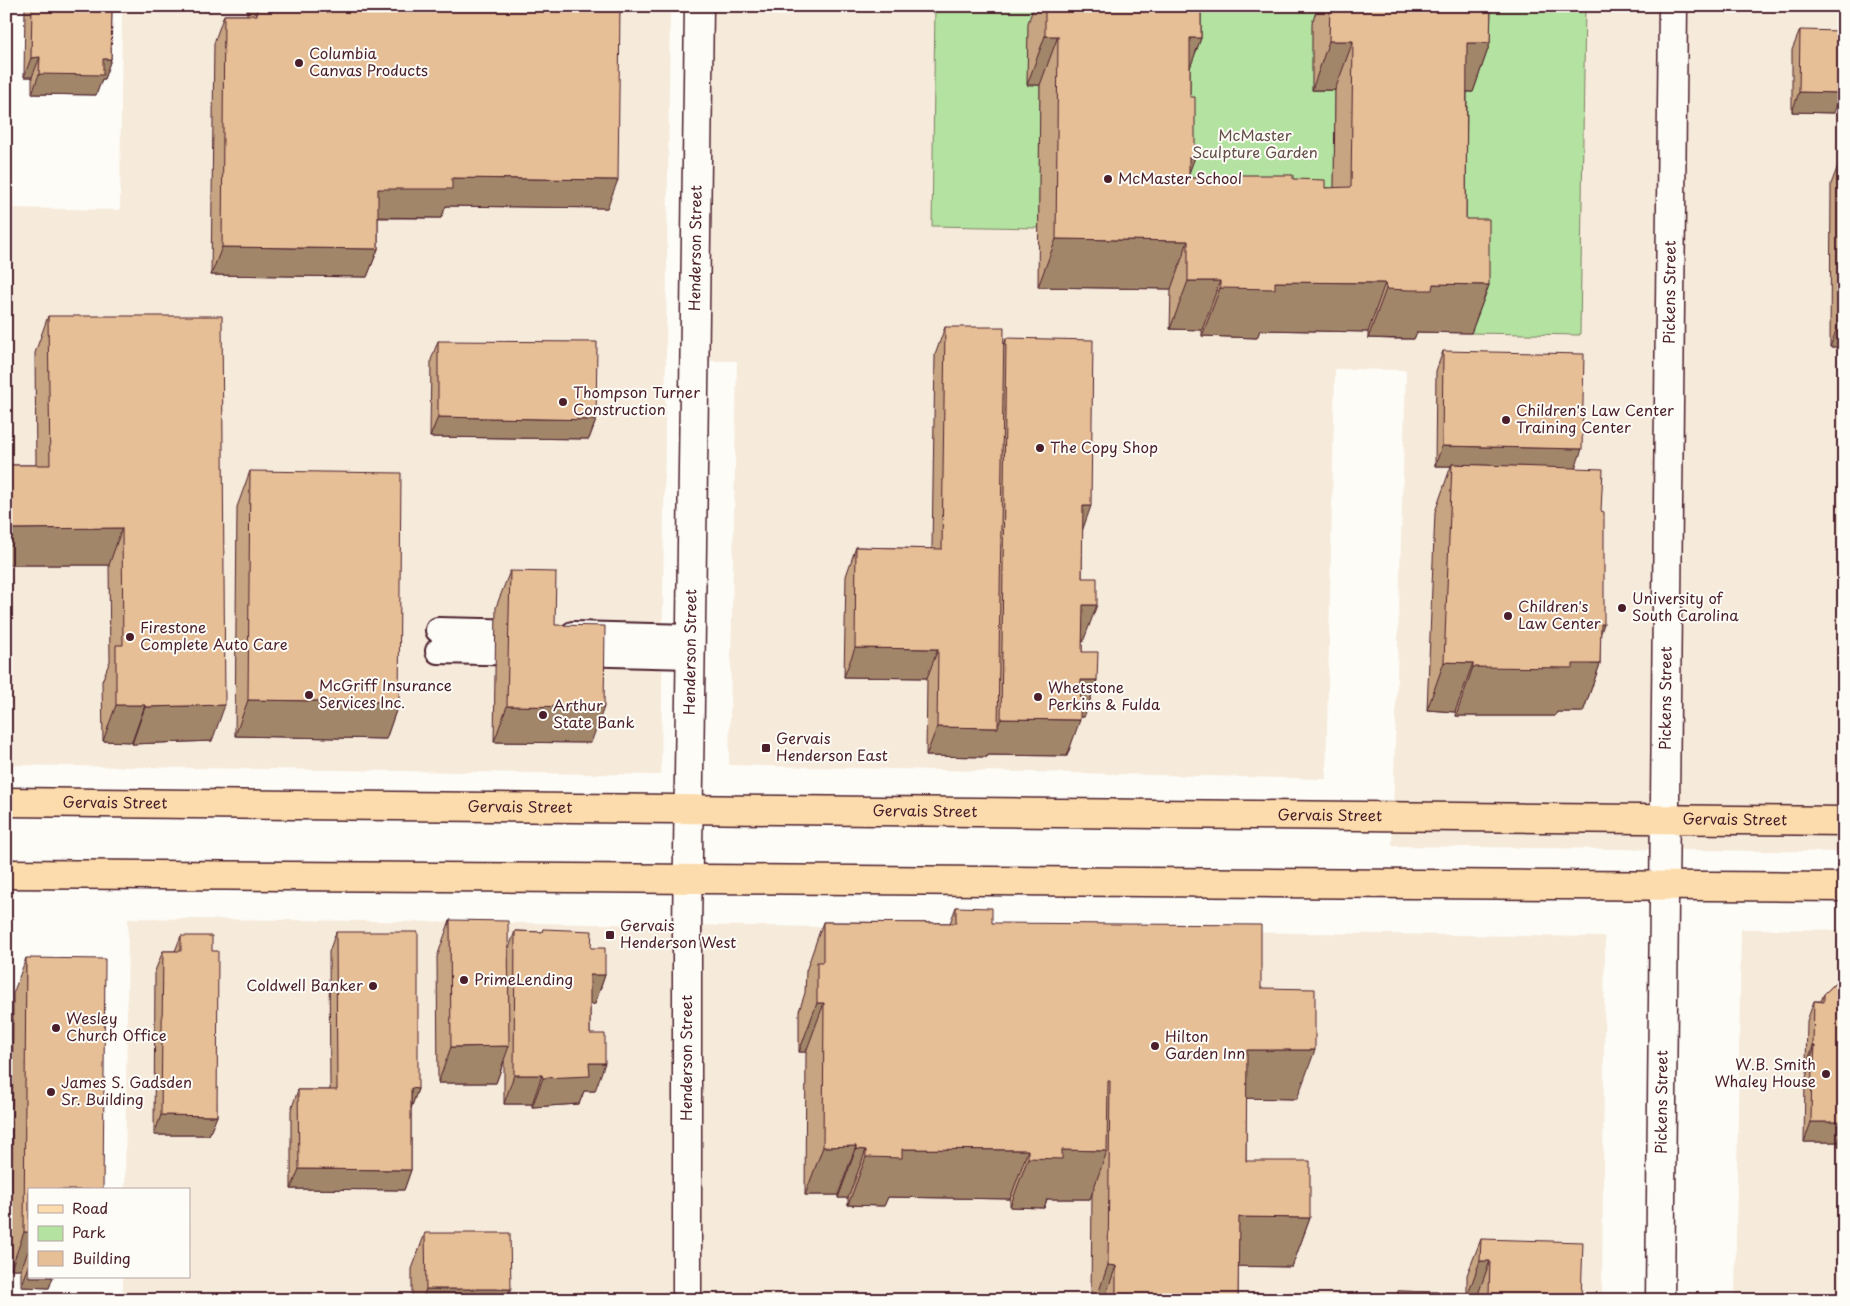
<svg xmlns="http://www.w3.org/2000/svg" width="1850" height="1306" viewBox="0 0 1850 1306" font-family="'Playpen Sans',sans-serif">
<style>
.built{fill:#f6eada}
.green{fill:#b4e2a0;stroke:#7f8066}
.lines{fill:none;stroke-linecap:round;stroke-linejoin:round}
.service-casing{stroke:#4a1f2b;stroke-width:28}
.minor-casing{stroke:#4a1f2b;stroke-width:31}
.tertiary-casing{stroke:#4a1f2b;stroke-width:31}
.primary-casing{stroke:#4a1f2b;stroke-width:31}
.service{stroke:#fdfcf7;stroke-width:24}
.minor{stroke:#fdfcf7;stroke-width:28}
.tertiary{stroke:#fdfcf7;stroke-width:28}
.primary{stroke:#fcdcac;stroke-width:28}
.wall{fill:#c7a482;stroke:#4a1f2b}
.shaded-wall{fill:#a2866a;stroke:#4a1f2b}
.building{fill:#e7bf97;stroke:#4a1f2b}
.poi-dot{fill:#4a1f2b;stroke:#fdfcf7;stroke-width:2}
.labels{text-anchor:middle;stroke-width:4;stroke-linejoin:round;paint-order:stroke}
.poi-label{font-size:15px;fill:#4a1f2b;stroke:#fdfcf7;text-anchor:start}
.park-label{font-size:15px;fill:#645048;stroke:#fdfcf7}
.street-label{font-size:15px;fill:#4a1f2b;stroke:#fdfcf7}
</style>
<rect width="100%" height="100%" fill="#fdfcf7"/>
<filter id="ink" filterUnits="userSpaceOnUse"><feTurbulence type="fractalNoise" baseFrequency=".02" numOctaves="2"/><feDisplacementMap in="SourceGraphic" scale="10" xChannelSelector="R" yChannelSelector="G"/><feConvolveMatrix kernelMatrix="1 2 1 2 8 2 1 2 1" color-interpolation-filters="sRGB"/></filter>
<g filter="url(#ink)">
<path class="built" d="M 122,6 L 670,6 L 661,775 L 6,765 L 6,208 L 120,210 Z
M 709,6 L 1844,6 L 1844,852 L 1392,846 L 1406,370 L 1335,369 L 1326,779 L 729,765 L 737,361 L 704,361 Z
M 128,918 L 1605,937 L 1602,1300 L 123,1300 L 123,1277 L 189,1277 L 189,1190 L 125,1190 Z
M 1741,929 L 1844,930 L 1844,1300 L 1735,1300 Z"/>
<path class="green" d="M 935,6 L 1585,6 L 1580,335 L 1471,333 L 1472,268 L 1448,267 L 1473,25 L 1312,90 L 1335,90 L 1334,236 L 1215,223 L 1040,85 L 1039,228 L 932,226 Z"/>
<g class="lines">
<defs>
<path id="service" d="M 438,630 L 527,632
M 573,634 L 691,637
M 438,651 L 527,653
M 573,653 L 691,656"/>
<path id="minor" d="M 687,1300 L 687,930"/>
<g id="tertiary">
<path id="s1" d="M 687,930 L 699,6"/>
<path id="s2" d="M 1660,1300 L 1673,6"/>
</g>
<g id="primary">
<path id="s3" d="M 6,802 L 1844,821"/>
<path d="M 6,874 L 1844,887"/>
</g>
</defs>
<use href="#service" class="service-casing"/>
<use href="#minor" class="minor-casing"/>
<use href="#tertiary" class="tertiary-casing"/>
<use href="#primary" class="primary-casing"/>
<use href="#service" class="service"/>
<use href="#minor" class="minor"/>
<use href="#tertiary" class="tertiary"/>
<use href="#primary" class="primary"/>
</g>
<path class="wall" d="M 25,6 L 112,6 L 111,59 L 104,79 L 102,79 L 96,95 L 32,94 L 32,77 L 24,77 Z
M 248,6 L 620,6 L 607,208 L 446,206 L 441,218 L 378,218 L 378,249 L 367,277 L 211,275 L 214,43 L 224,15 L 247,15 L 247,9 Z
M 1034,6 L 1201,6 L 1201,38 L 1190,67 L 1190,97 L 1195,157 L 1189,172 L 1189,178 L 1231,179 L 1232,175 L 1293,179 L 1325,188 L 1334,188 L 1335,90 L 1312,90 L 1312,23 L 1318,6 L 1491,6 L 1490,43 L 1473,92 L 1467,92 L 1466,219 L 1489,285 L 1471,333 L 1417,332 L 1414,339 L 1391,339 L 1368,338 L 1368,332 L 1260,330 L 1257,338 L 1202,336 L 1202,330 L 1170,329 L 1171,289 L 1038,287 L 1040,85 L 1027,85 L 1028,23 Z
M 1800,30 L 1834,113 L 1792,112 L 1792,50 Z
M 1844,150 L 1844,347 L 1830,347 L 1831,184 Z
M 48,316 L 212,741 L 132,744 L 132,742 L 103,741 L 102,681 L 110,661 L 109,565 L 6,565 L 6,465 L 36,465 L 35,353 Z
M 945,327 L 1004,346 L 1006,338 L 1082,529 L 1082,578 L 1083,642 L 1082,642 L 1082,652 L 1097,680 L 1084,717 L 1080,717 L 1067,756 L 988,755 L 987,757 L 926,756 L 927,678 L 844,677 L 846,576 L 856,547 L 932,549 L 935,355 Z
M 438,341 L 596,420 L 589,439 L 430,437 L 431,360 Z
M 1443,351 L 1575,468 L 1601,511 L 1600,664 L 1583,712 L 1557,712 L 1555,716 L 1456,716 L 1455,712 L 1427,710 L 1435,512 L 1451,466 L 1435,466 L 1436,371 Z
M 250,471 L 399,702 L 386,739 L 235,736 L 237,507 Z
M 510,571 L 555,625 L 591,743 L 494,742 L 496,607 Z
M 956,907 L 992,923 L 1261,988 L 1297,1099 L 1246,1098 L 1246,1161 L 1310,1218 L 1292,1267 L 1238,1266 L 1238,1300 L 1091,1300 L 1092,1193 L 1090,1199 L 1047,1199 L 1044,1208 L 1010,1207 L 1010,1199 L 888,1197 L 884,1206 L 848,1205 L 848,1198 L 838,1198 L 838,1195 L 805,1195 L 806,1052 L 799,1052 L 799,1011 L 805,993 L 806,971 L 823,922 L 950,923 Z
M 450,920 L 509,948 L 515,931 L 542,932 L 543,929 L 591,948 L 605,975 L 595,1004 L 590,1004 L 590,1034 L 595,1091 L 584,1091 L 579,1104 L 532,1107 L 532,1104 L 504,1104 L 504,1061 L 496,1083 L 438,1083 L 437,957 Z
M 336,932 L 418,1089 L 411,1107 L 411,1170 L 404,1190 L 291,1189 L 291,1110 L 298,1090 L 330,1090 L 329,952 Z
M 181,936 L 212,951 L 217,1116 L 209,1135 L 154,1135 L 155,971 L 163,951 L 175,951 Z
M 26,958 L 29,1190 L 29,1277 L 53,1277 L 49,1288 L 21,1287 L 21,1269 L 11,1269 L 13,994 Z
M 1844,975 L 1844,1146 L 1838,1146 L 1838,1142 L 1804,1142 L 1805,1081 L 1807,1074 L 1808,1066 L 1806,1066 L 1807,1021 L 1814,1001 L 1821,1001 L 1824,994 Z
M 425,1233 L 507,1300 L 412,1300 L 412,1269 Z
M 1481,1239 L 1581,1300 L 1395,1300 L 1398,1291 L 1467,1293 L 1467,1275 Z"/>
<path class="shaded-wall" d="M 1045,36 L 1058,36 L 1040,85 L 1027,85 Z
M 1190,38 L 1201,38 L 1183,87 Z
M 1329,41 L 1353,41 L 1335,90 L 1312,90 Z
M 1467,43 L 1490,43 L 1473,92 L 1450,91 Z
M 40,57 L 32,77 L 24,77 L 31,58 Z
M 103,59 L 111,59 L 104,79 L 102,79 L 96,95 L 32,94 L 39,74 Z
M 1799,92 L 1841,93 L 1834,113 L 1792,112 Z
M 1189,157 L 1195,157 L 1177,206 Z
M 452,178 L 618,180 L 607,208 L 446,206 L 441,218 L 368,217 L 378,189 Z
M 1056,239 L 1188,241 L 1171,289 L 1038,287 Z
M 222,247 L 378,249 L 367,277 L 211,275 Z
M 1188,281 L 1220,281 L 1202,330 L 1170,329 Z
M 1275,282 L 1385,283 L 1368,332 L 1260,330 L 1257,338 L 1202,336 L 1220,288 Z
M 1433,284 L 1489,285 L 1471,333 L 1417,332 L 1414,339 L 1368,338 L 1386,289 Z
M 1844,309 L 1844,347 L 1830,347 Z
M 438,417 L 596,420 L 589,439 L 430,437 Z
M 1442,446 L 1582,449 L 1575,469 L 1452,464 L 1451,466 L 1435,466 Z
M 1083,506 L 1091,506 L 1078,543 Z
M 122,528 L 109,565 L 6,565 L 6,529 Z
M 1083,605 L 1097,605 L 1083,642 L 1069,641 Z
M 1601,624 L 1604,624 L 1590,664 L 1600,664 L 1583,712 L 1557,712 L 1555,716 L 1456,716 L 1473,667 L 1573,664 Z
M 855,648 L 938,649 L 927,678 L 844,677 Z
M 1444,662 L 1473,663 L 1455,712 L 1427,710 Z
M 1081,680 L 1097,680 L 1084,717 L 1067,717 Z
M 248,700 L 399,702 L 386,739 L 235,736 Z
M 116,705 L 145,705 L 132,742 L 103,741 Z
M 225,705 L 212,741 L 132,744 L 145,707 Z
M 507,706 L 604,707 L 591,743 L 494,742 Z
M 1001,719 L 1080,720 L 1067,756 L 988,755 L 987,757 L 926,756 L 937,727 L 997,728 Z
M 590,975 L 605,975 L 595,1004 L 580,1004 Z
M 817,1003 L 824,1003 L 806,1052 L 799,1052 Z
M 509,1046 L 496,1083 L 438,1083 L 451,1047 Z
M 1813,1046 L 1815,1046 L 1808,1066 L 1806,1066 Z
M 1247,1050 L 1315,1050 L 1297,1099 L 1229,1098 Z
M 589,1063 L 605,1063 L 595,1091 L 584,1091 L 579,1104 L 532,1107 L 543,1078 Z
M 514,1075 L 542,1075 L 532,1104 L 504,1104 Z
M 411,1088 L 418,1089 L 411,1109 Z
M 161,1115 L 217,1116 L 209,1135 L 154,1135 Z
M 1811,1122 L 1844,1122 L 1844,1127 L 1838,1142 L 1804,1142 Z
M 1844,1132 L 1844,1146 L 1838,1146 Z
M 856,1146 L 838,1195 L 805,1195 L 823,1147 Z
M 856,1149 L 866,1150 L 848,1198 L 838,1198 Z
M 902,1149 L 1028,1150 L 1010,1199 L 888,1197 L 884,1206 L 848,1205 L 866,1157 Z
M 1062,1150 L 1107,1151 L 1090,1199 L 1047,1199 L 1044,1208 L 1010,1207 L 1028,1158 Z
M 299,1169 L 411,1170 L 404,1190 L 291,1189 Z
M 1239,1217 L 1310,1218 L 1292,1267 L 1221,1266 Z
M 24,1232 L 29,1232 L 29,1249 L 21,1269 L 11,1269 Z
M 1480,1261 L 1490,1261 L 1477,1297 L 1467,1297 Z
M 1108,1265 L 1116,1266 L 1104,1300 L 1096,1300 Z
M 29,1266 L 29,1277 L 53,1277 L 49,1288 L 21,1287 Z
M 426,1289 L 511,1289 L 507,1300 L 422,1300 Z"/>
<path class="building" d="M 32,6 L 112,6 L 111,59 L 103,59 L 103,75 L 39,74 L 40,57 L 31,58 Z
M 257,6 L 620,6 L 618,180 L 452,178 L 452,189 L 378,189 L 378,249 L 222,247 L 224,15 L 257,15 Z
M 1045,6 L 1201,6 L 1201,38 L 1190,38 L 1190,97 L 1195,97 L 1195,157 L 1189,157 L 1189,178 L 1233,179 L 1232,175 L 1293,175 L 1293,179 L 1325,180 L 1325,188 L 1351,187 L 1353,41 L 1329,41 L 1330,6 L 1491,6 L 1490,43 L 1467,43 L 1466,219 L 1489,219 L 1489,285 L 1433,284 L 1432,290 L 1409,290 L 1386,289 L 1385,283 L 1275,282 L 1275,289 L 1220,288 L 1220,281 L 1188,281 L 1188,241 L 1056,239 L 1058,36 L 1045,36 Z
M 1800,30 L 1842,31 L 1841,93 L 1799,92 Z
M 48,316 L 222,316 L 225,705 L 145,707 L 145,705 L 116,705 L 116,645 L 123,645 L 122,528 L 6,529 L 6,465 L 50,465 Z
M 945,327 L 1004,327 L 998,728 L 937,727 L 938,649 L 855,648 L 856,547 L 942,549 Z
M 1006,338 L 1093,340 L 1091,506 L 1083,506 L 1082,578 L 1097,578 L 1097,605 L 1083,605 L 1082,652 L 1098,652 L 1097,680 L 1081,680 L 1080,720 L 1001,719 Z
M 438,341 L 597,342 L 596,420 L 438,417 Z
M 1443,351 L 1584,354 L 1582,449 L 1442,446 Z
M 1452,464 L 1603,469 L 1601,511 L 1604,512 L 1604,624 L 1601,624 L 1600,664 L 1573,664 L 1573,668 L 1473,667 L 1473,663 L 1444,662 Z
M 250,471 L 401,473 L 399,702 L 248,700 Z
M 510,571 L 556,572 L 555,625 L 605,626 L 604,707 L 507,706 Z
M 956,907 L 992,908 L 992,923 L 1261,925 L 1261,988 L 1315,989 L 1315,1050 L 1247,1050 L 1246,1161 L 1310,1161 L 1310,1218 L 1239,1217 L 1238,1300 L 1116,1300 L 1116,1266 L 1108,1265 L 1110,1081 L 1108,1081 L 1107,1151 L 1062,1150 L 1062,1159 L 1028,1158 L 1028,1150 L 902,1149 L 902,1158 L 866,1157 L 866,1150 L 856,1149 L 856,1146 L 823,1147 L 824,1003 L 817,1003 L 817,962 L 823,962 L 823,922 L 956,923 Z
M 450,920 L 508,921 L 509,1046 L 451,1047 Z
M 543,929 L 592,931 L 591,948 L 605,948 L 605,975 L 590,975 L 590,1034 L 605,1034 L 605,1063 L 589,1063 L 590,1076 L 543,1078 L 542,1075 L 514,1075 L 515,931 L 542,932 Z
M 336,932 L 418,932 L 418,1089 L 411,1088 L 411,1170 L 299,1169 L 298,1090 L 337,1090 Z
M 181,936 L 212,936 L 212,951 L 218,951 L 217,1116 L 161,1115 L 163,951 L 181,951 Z
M 26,958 L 105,959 L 103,1190 L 29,1190 L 29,1232 L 24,1232 Z
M 1844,975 L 1844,1122 L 1811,1122 L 1812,1061 L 1814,1062 L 1815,1046 L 1813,1046 L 1814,1001 L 1824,1002 L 1824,994 Z
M 425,1233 L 510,1233 L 511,1289 L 426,1289 Z
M 1481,1239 L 1583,1242 L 1581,1300 L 1398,1300 L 1398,1291 L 1489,1294 L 1490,1261 L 1480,1261 Z
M 510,1296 L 611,1298 L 611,1300 L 510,1300 Z"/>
</g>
<g class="poi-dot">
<circle cx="299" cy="63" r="5"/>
<circle cx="1108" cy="179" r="5"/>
<circle cx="563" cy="402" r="5"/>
<circle cx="1506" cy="420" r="5"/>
<circle cx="1040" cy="448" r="5"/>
<circle cx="1622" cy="608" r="5"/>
<circle cx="1508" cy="616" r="5"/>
<circle cx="130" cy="637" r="5"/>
<circle cx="309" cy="695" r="5"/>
<circle cx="1038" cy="697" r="5"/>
<circle cx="543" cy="715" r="5"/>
<rect x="761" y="743" width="10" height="10" rx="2.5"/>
<rect x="605" y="930" width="10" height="10" rx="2.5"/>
<circle cx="464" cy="980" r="5"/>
<circle cx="373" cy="986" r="5"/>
<circle cx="56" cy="1028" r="5"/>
<circle cx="1155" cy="1046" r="5"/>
<circle cx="1826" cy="1074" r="5"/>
<circle cx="51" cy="1092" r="5"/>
</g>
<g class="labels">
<g class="poi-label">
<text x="309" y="59">Columbia<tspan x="309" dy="17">Canvas Products</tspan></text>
<text x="1118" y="184">McMaster School</text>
<text x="573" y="398">Thompson Turner<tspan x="573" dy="17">Construction</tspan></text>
<text x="1516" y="416">Children's Law Center<tspan x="1516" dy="17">Training Center</tspan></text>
<text x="1050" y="453">The Copy Shop</text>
<text x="1632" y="604">University of<tspan x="1632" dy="17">South Carolina</tspan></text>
<text x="1518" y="612">Children's<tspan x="1518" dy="17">Law Center</tspan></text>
<text x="140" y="633">Firestone<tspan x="140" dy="17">Complete Auto Care</tspan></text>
<text x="319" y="691">McGriff Insurance<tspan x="319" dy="17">Services Inc.</tspan></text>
<text x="1048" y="693">Whetstone<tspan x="1048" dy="17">Perkins &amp; Fulda</tspan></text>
<text x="553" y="711">Arthur<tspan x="553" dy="17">State Bank</tspan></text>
<text x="776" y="744">Gervais<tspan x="776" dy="17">Henderson East</tspan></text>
<text x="620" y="931">Gervais<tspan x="620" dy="17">Henderson West</tspan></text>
<text x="474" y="985">PrimeLending</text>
<text x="363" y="991" text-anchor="end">Coldwell Banker</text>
<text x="66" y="1024">Wesley<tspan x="66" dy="17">Church Office</tspan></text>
<text x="1165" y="1042">Hilton<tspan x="1165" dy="17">Garden Inn</tspan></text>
<text x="1816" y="1070" text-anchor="end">W.B. Smith<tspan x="1816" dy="17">Whaley House</tspan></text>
<text x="61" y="1088">James S. Gadsden<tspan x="61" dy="17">Sr. Building</tspan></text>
</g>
<g class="park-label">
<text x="1255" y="141">McMaster<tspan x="1255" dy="17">Sculpture Garden</tspan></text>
</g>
<g class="street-label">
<text dy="5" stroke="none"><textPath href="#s1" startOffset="682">Henderson Street</textPath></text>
<text dy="5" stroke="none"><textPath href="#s2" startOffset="1008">Pickens Street</textPath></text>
<text dy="5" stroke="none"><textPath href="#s1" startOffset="278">Henderson Street</textPath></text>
<text dy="5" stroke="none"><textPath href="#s2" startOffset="602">Pickens Street</textPath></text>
<text dy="5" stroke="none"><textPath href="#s3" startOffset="109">Gervais Street</textPath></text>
<text dy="5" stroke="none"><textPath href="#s3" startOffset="514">Gervais Street</textPath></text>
<text dy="5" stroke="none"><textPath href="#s3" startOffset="919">Gervais Street</textPath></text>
<text dy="5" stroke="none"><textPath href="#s3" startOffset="1324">Gervais Street</textPath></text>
<text dy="5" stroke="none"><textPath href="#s3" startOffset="1729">Gervais Street</textPath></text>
<text transform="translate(687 1058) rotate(-90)" y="5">Henderson Street</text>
<text dy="5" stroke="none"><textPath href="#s2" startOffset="198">Pickens Street</textPath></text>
</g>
</g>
<rect width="1850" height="1306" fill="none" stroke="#fdfcf7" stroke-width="25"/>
<rect x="12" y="12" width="1825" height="1281" fill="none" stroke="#4a1f2b" stroke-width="2" filter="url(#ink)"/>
<rect x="28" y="1188" width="162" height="90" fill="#fdfcf7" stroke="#b5a4a5"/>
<rect x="38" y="1205" width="25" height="8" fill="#fcdcac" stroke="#b5a4a5"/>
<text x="72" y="1214" font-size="15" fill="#4a1f2b">Road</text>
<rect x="38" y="1226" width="25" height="15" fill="#b4e2a0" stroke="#b5a4a5"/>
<text x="72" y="1238" font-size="15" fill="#4a1f2b">Park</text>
<rect x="38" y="1251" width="25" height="15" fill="#e7bf97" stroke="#b5a4a5"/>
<text x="72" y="1264" font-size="15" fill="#4a1f2b">Building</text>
</svg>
